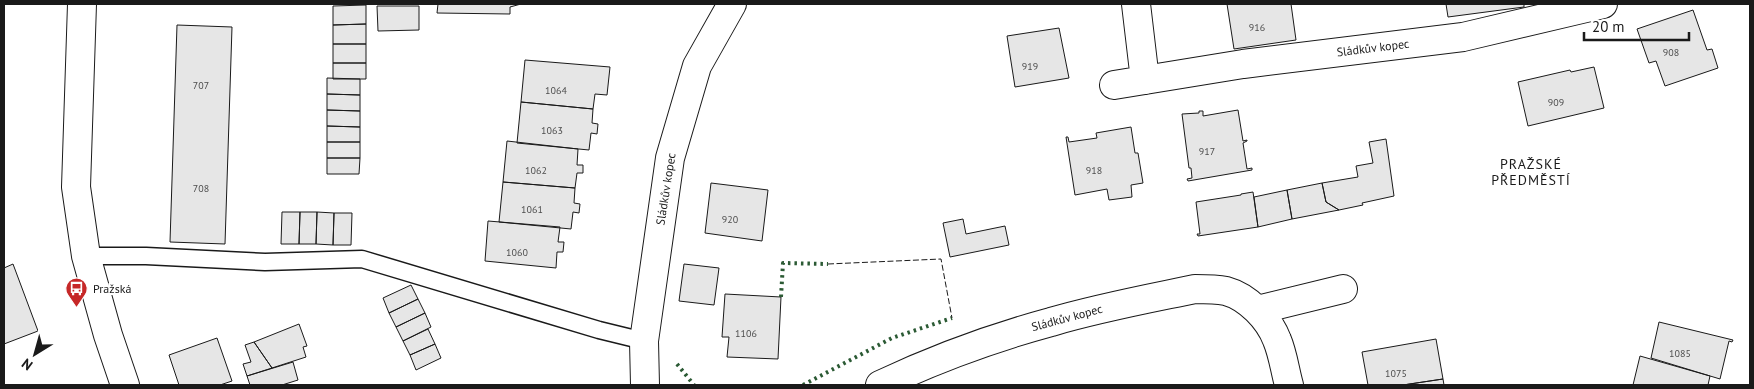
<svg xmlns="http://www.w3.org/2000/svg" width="1754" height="389" viewBox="0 0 1754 389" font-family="'PT Sans',sans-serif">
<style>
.building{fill:#e6e6e6;stroke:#1a1a1a}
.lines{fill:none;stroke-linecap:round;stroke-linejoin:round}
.lane-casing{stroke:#1a1a1a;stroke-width:19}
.street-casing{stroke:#1a1a1a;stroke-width:30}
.lane{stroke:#fff;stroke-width:16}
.street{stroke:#fff;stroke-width:28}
.hedge{stroke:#2b5a34;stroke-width:4;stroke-dasharray:2.5 4;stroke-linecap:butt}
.fence{stroke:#1a1a1a;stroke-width:1;stroke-dasharray:6 2.5;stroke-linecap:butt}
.labels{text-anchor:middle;stroke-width:4;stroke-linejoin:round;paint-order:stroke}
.number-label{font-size:10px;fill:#4d4d4d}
.street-label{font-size:12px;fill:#1a1a1a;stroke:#fff}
.poi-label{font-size:12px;fill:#1a1a1a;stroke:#fff;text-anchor:start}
.neighbourhood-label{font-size:14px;letter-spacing:1px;fill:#1a1a1a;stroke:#fff}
</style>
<rect width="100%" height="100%" fill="#fff"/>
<path class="building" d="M 438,4 L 521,4 L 510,7 L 510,14 L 437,13 Z
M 1227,4 L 1291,4 L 1296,40 L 1234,49 Z
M 1446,4 L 1524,4 L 1524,7 L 1448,17 Z
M 366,5 L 366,24 L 333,25 L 333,6 Z
M 377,6 L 419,6 L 419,30 L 378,31 Z
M 1693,10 L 1707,50 L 1712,49 L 1718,68 L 1665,86 L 1656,61 L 1649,63 L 1637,29 Z
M 366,24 L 366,44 L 333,44 L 333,25 Z
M 177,25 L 232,27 L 225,244 L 170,242 Z
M 1059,28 L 1069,78 L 1015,87 L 1007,36 Z
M 333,44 L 366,44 L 366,63 L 333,63 Z
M 525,60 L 610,67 L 607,95 L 595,94 L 593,109 L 521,102 Z
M 333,63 L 366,63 L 366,79 L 333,79 Z
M 1594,67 L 1604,108 L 1528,126 L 1518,82 L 1570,70 L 1571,72 Z
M 327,78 L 360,79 L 360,95 L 327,94 Z
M 327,94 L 360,95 L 360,111 L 327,110 Z
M 521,102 L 593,109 L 592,123 L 598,124 L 597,134 L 591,133 L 589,150 L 517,143 Z
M 327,110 L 360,111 L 360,127 L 327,126 Z
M 1238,110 L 1243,141 L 1247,140 L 1247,141 L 1243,143 L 1247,169 L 1252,168 L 1252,170 L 1188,181 L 1187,179 L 1192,178 L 1191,168 L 1189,168 L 1182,114 L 1199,113 L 1199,111 L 1203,111 L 1203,116 Z
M 327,126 L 360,127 L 360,142 L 327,142 Z
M 1131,127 L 1135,153 L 1138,153 L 1143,183 L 1131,185 L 1132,197 L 1109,200 L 1107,189 L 1075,195 L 1066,137 L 1068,137 L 1069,142 L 1097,138 L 1096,133 Z
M 1386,139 L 1394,196 L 1362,203 L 1363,205 L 1339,210 L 1326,202 L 1322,183 L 1358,177 L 1356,166 L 1373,163 L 1369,142 Z
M 507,141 L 578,149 L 577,165 L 583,165 L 583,173 L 577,173 L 575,188 L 503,182 Z
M 327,142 L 360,142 L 360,158 L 327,158 Z
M 327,158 L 360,158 L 359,174 L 327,174 Z
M 503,182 L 575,188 L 574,203 L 580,204 L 579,213 L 573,212 L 571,229 L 499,222 Z
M 711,183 L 768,190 L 762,241 L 705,233 Z
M 1322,183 L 1326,202 L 1339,210 L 1292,219 L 1287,190 Z
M 1287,190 L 1292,219 L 1258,227 L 1254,197 Z
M 1253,192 L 1258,227 L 1198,236 L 1197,234 L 1200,234 L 1196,202 L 1241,195 L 1241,194 Z
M 282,212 L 300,212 L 299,244 L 281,244 Z
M 300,212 L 317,212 L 316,244 L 299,244 Z
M 317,212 L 334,213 L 333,245 L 316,244 Z
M 334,213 L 352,213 L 351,245 L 333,245 Z
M 963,219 L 966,234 L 1005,226 L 1009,245 L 950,257 L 943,223 Z
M 488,221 L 560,227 L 558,242 L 564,242 L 563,252 L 557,252 L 556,268 L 485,261 Z
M 13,264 L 38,331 L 4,344 L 4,268 Z
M 684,264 L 719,268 L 714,305 L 679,301 Z
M 411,285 L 418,299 L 389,313 L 383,298 Z
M 725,294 L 781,297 L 778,359 L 727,357 L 729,337 L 722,337 Z
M 418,299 L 425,313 L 396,327 L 389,313 Z
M 425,313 L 431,327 L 403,341 L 396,327 Z
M 1659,322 L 1733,340 L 1732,342 L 1729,341 L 1720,379 L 1651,358 Z
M 299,324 L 307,346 L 303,347 L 306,357 L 272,368 L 254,342 Z
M 428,329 L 435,344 L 410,355 L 403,341 Z
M 217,338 L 232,381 L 220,385 L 179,385 L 169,355 Z
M 1436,339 L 1443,379 L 1403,385 L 1368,385 L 1362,352 Z
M 254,342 L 272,368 L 247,376 L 243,364 L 251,362 L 245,345 Z
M 435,344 L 441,358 L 416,370 L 410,355 Z
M 1640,356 L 1710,376 L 1708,385 L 1633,385 Z
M 293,362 L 298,380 L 282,385 L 250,385 L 247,376 Z
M 1443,379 L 1444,385 L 1403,385 Z"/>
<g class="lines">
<defs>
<path id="lane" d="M 86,256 L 146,256 L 265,262 L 362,259 L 599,330 L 644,341"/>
<path id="street" d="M 82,4 L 76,187 L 86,256 L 108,335 L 125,385
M 1136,4 L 1145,80
M 1114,85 L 1243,64 L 1463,37 L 1603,4
M 1257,310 L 1343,289
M 645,385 L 644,341 L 670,158 L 697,66 L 732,4
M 880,385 C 935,359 992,338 1051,322 C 1098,308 1147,299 1195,289 C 1205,289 1216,289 1226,291 C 1248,297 1269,319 1277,340 C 1283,354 1285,371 1289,385"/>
</defs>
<use href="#lane" class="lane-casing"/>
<use href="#street" class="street-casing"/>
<use href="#lane" class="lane"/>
<use href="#street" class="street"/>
<path class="hedge" d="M 781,297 L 783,263 L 828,264
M 677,364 L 694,385
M 803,385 L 892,338 L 952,318"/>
<path class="fence" d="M 828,264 L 941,259 L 952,318"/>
</g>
<defs>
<symbol id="bus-pin" viewBox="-11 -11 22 30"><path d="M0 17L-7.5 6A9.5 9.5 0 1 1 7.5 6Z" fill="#c62828" stroke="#fff"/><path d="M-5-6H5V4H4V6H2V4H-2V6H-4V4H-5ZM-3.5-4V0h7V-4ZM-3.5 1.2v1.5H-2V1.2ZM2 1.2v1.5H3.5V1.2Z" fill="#fff"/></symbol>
</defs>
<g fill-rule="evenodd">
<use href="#bus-pin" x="64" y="276" width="25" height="34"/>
</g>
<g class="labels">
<g class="number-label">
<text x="1257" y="31">916</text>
<text x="1671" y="56">908</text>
<text x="1030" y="70">919</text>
<text x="201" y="89">707</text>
<text x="556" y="94">1064</text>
<text x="1556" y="106">909</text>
<text x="552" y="134">1063</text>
<text x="1207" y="155">917</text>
<text x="536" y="174">1062</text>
<text x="1094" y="174">918</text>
<text x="201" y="192">708</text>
<text x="532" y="213">1061</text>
<text x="730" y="223">920</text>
<text x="517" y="256">1060</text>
<text x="746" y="337">1106</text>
<text x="1680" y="357">1085</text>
<text x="1396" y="377">1075</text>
</g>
<g class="street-label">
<text transform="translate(1373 48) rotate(-7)" y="4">Sládkův kopec</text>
<text transform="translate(666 189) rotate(-81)" y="4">Sládkův kopec</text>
<text transform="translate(1067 318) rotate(-15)" y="4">Sládkův kopec</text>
</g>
<g class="poi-label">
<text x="93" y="293">Pražská</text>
</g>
<g class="neighbourhood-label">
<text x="1531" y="169">PRAŽSKÉ<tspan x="1531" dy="16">PŘEDMĚSTÍ</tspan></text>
</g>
</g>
<rect width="1754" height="389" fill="none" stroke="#1a1a1a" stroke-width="10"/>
<g transform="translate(35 354) rotate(217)" stroke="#ffffff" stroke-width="4" paint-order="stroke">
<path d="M0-4L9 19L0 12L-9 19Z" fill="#1a1a1a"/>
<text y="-8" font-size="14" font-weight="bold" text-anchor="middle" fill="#1a1a1a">N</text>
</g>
<path d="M1584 32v8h105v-8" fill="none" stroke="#1a1a1a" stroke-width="2.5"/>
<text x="1592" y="32" font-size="15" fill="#1a1a1a" stroke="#ffffff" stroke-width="4" paint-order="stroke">20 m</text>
</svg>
